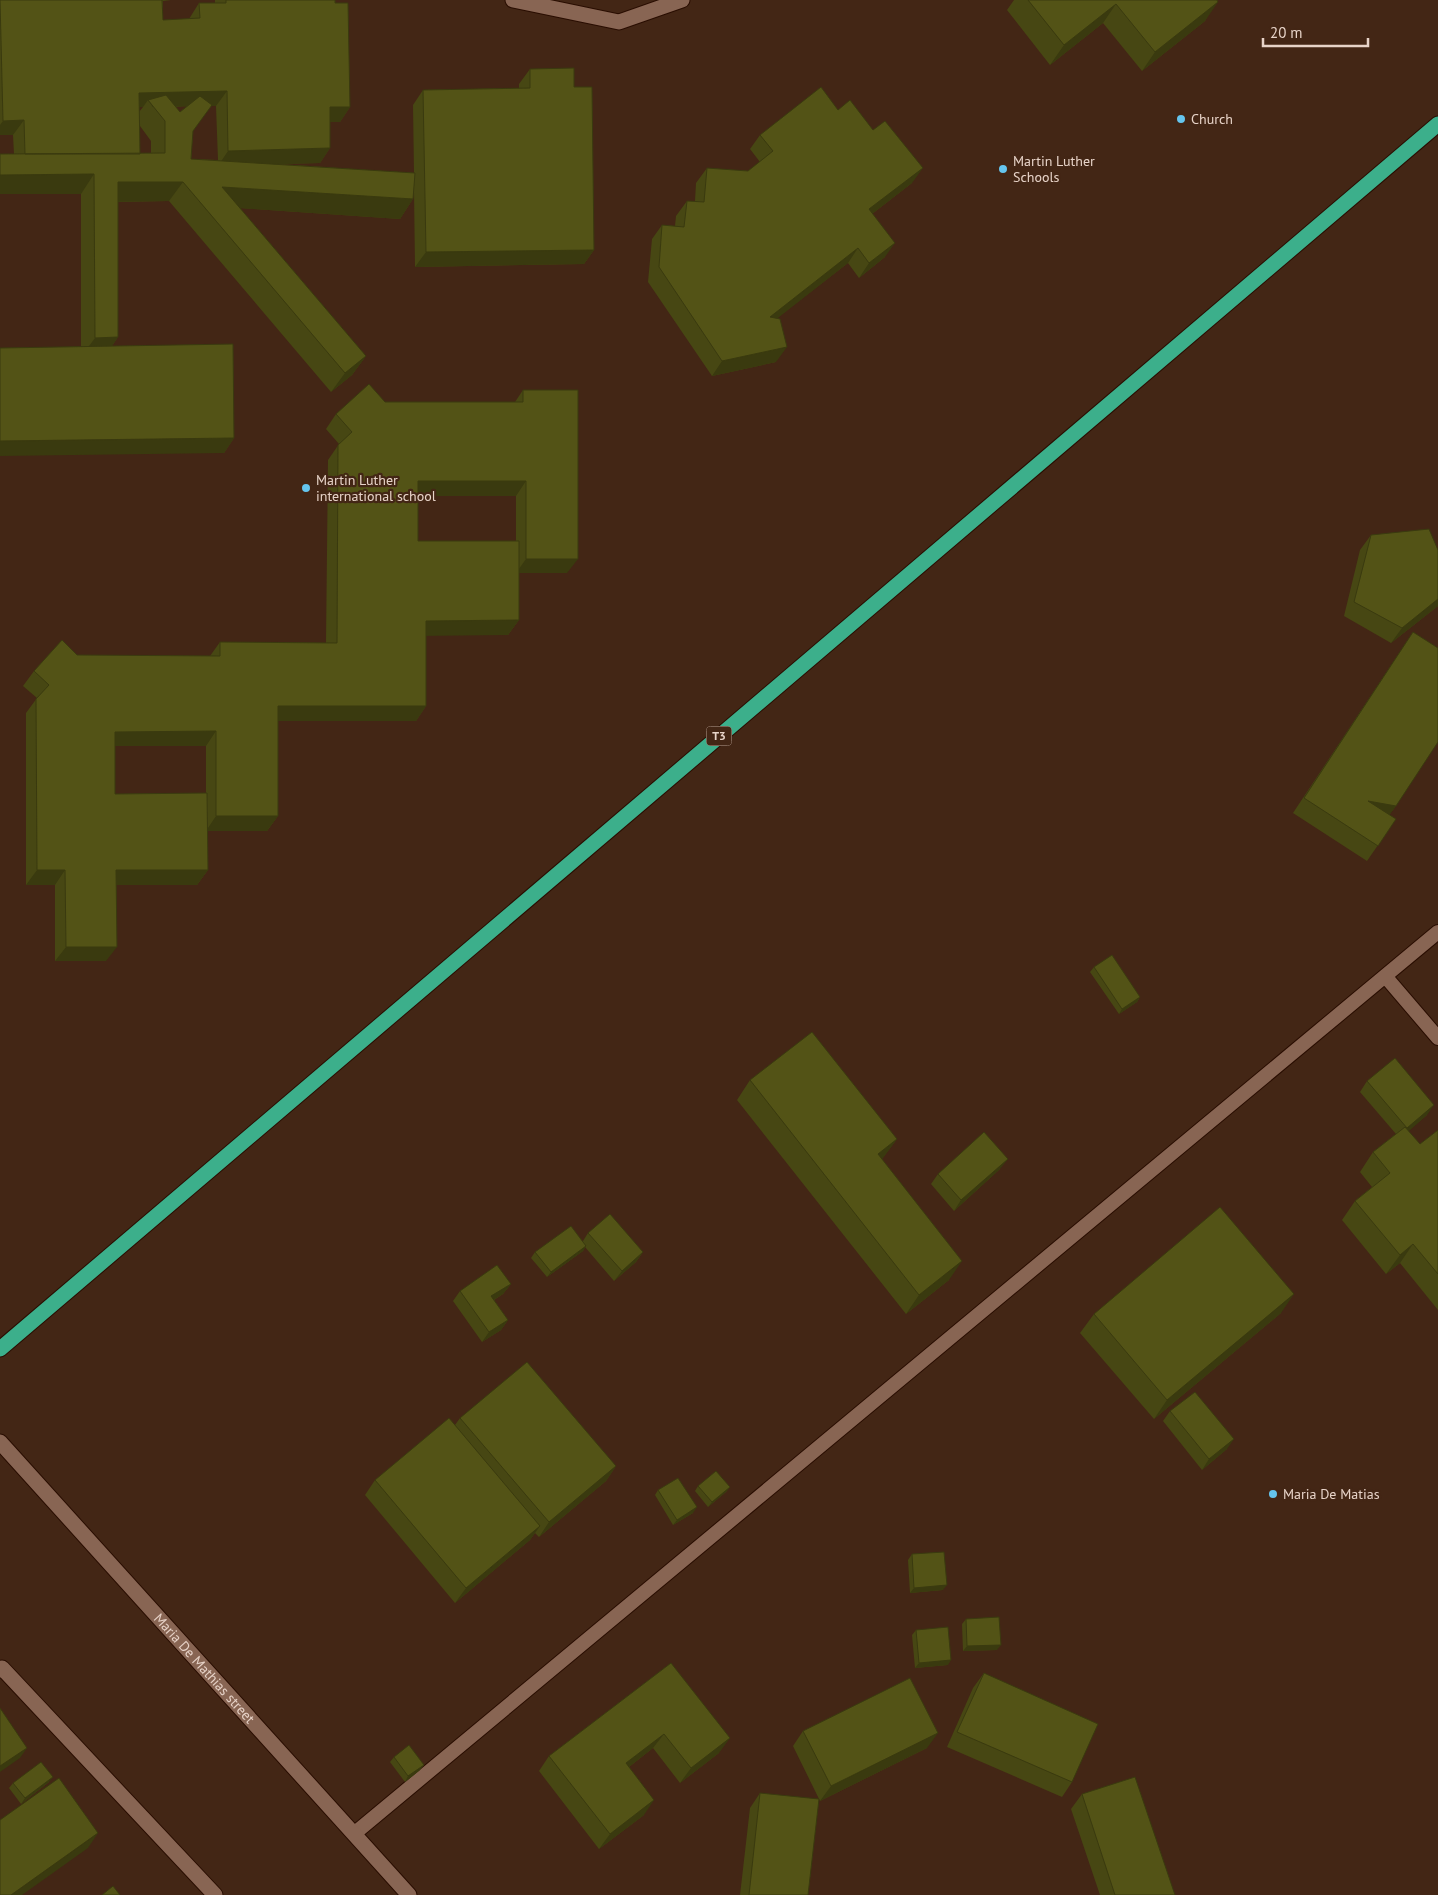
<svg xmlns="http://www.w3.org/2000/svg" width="1438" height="1895" viewBox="0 0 1438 1895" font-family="'PT Sans',sans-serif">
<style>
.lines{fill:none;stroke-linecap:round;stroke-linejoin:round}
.lane-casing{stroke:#290d01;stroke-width:16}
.street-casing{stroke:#290d01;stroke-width:17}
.highway-casing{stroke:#290d01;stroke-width:17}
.lane{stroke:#886553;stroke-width:14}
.street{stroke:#886553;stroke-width:15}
.highway{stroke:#3caf8b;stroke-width:15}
.wall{fill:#474713;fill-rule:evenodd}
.shaded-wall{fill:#3a3a0f}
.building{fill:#535316;stroke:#3a3a0f}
.poi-dot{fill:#65c5ee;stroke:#432615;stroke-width:2}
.labels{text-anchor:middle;stroke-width:4.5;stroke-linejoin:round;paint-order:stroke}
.shield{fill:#432615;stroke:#b69f92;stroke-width:1}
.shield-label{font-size:12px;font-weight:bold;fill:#e7d3c8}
.poi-label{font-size:14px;fill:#e7d3c8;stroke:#432615;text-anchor:start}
.street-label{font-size:14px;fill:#e7d3c8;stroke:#432615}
</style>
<rect width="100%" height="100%" fill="#432615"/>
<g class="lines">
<defs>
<path id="lane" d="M 1385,976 L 1438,1038
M 355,1833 L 1438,932"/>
<g id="street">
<path d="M 513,0 L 619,22 L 682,0"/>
<path id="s1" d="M 0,1442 L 409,1895"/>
<path d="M 0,1670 L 2,1668 L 215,1895"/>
</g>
<path id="highway" d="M 0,1349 L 1438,124"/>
</defs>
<use href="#lane" class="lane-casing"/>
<use href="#street" class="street-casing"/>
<use href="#highway" class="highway-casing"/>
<use href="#lane" class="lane"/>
<use href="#street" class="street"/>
<use href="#highway" class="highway"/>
</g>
<path class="wall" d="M 0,0 L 171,0 L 163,1 L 163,20 L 189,19 L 199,3 L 215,3 L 215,0 L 335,0 L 350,107 L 340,122 L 330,122 L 330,148 L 320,163 L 279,164 L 414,173 L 413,105 L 423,90 L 519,88 L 519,84 L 530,69 L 574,87 L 594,250 L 584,264 L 415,267 L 414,191 L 413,199 L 400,219 L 240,208 L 366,356 L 352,375 L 331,392 L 169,201 L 118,202 L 118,337 L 112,346 L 234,438 L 224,453 L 81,346 L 81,194 L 0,194 L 0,154 L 14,154 L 13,135 L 0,135 ZM 187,106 L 180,112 L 175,107 ZM 211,106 L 216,106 L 218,160 L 191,159 L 193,131 ZM 139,107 L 143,107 L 139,112 ZM 140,126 L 151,141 L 151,153 L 140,154 Z
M 1014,0 L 1217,0 L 1205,21 L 1142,71 L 1103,23 L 1050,65 L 1007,10 Z
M 838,110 L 912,183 L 872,214 L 885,257 L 859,278 L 848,263 L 777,318 L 776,362 L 712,376 L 648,282 L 652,239 L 662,225 L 675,226 L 676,216 L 687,201 L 695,201 L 696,183 L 707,168 L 748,171 L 760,162 L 750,149 L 760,135 Z
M 523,390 L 567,573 L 519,573 L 519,620 L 508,635 L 426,635 L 426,706 L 416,721 L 278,721 L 278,816 L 267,831 L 207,831 L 208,870 L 197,885 L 116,885 L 106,961 L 55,961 L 55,885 L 26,885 L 26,713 L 37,698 L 23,686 L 34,671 L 77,655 L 210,656 L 220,642 L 326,643 L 328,460 L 339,444 L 326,429 L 336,414 L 385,402 L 515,402 ZM 418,496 L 516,496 L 516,541 L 418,541 ZM 115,746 L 206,746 L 206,793 L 115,794 Z
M 1371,535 L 1438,550 L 1438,606 L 1391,643 L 1344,616 L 1360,550 Z
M 1413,632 L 1396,806 L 1389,815 L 1396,819 L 1367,861 L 1293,813 Z
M 1094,967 L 1140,997 L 1137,1002 L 1119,1014 L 1090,972 Z
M 750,1080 L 897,1139 L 882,1159 L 949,1280 L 906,1314 L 737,1100 Z
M 1367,1081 L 1427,1115 L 1408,1131 L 1420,1144 L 1438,1130 L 1438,1310 L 1400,1263 L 1386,1274 L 1342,1220 L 1355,1201 L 1372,1187 L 1360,1172 L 1373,1152 L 1396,1134 L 1360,1092 Z
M 1000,1169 L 954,1211 L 931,1184 L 938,1174 Z
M 588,1233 L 643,1252 L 636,1262 L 614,1281 L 585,1247 L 583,1251 L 547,1277 L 531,1258 L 535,1252 L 583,1241 Z
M 511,1284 L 503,1294 L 494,1300 L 508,1320 L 501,1330 L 482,1342 L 453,1301 L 460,1291 Z
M 1281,1313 L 1154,1419 L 1080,1333 L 1094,1314 Z
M 1170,1411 L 1227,1449 L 1202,1470 L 1163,1421 Z
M 460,1418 L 616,1466 L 606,1481 L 539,1537 L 535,1533 L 530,1540 L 455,1603 L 365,1495 L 375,1480 L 455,1425 Z
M 698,1486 L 730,1487 L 726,1492 L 708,1507 L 695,1491 Z
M 658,1490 L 693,1513 L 673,1525 L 655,1495 Z
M 912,1554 L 943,1590 L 910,1593 L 908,1560 Z
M 966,1619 L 997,1650 L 963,1651 L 962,1624 Z
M 916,1630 L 948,1665 L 915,1668 L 912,1635 Z
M 671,1663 L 719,1753 L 680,1783 L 653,1748 L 629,1767 L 644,1815 L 599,1849 L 539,1771 L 549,1756 Z
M 984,1673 L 1072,1782 L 1062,1797 L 947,1747 L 973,1688 Z
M 803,1731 L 927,1748 L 820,1801 L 793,1746 Z
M 394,1757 L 420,1770 L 405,1782 L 390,1762 Z
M 49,1782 L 21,1804 L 9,1788 L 13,1783 Z
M 760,1793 L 808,1895 L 740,1895 L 750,1808 Z
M 1082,1794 L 1175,1895 L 1100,1895 L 1071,1809 Z"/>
<path class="shaded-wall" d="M 1218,2 L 1205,21 L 1142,71 L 1155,52 Z
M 1116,4 L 1103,23 L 1050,65 L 1064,45 Z
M 227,91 L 216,106 L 153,107 L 148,100 L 143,107 L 129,108 L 139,93 Z
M 330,107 L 350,107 L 340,122 L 319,122 Z
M 24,120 L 13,135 L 0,135 L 0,125 L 3,121 Z
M 330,148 L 320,163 L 218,166 L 228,151 Z
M 923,168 L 912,183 L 859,224 L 869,209 Z
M 94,174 L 81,194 L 0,194 L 0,175 Z
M 118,182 L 183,182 L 169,201 L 104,202 Z
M 222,187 L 413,199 L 400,219 L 209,206 Z
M 895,243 L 885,257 L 859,278 L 869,263 Z
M 858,248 L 848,263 L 760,332 L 770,317 Z
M 594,250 L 584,264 L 415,267 L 426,252 Z
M 118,337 L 105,357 L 81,357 L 95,338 Z
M 787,347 L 776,362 L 712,376 L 722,361 Z
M 366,356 L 352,375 L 331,392 L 345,373 Z
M 234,438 L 224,453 L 0,456 L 0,441 Z
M 418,481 L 526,481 L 516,496 L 408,496 Z
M 526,559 L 578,559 L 567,573 L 516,573 Z
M 1438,599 L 1438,606 L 1391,643 L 1402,628 Z
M 519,620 L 508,635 L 416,636 L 426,621 Z
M 278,706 L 426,706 L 416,721 L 267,721 Z
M 216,731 L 206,746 L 104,746 L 115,732 Z
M 1368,801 L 1396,806 L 1385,821 Z
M 216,816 L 278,816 L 267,831 L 206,831 Z
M 37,870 L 65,870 L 55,885 L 26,885 Z
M 116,870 L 208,870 L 197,885 L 106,885 Z
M 66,947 L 117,947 L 106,961 L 55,961 Z
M 1140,997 L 1137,1002 L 1119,1014 L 1122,1009 Z
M 1434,1105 L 1427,1115 L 1400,1139 L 1407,1128 Z
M 897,1139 L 883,1158 L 864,1173 L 878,1154 Z
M 1008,1159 L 1000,1169 L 954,1211 L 961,1200 Z
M 1413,1244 L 1400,1263 L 1386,1274 L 1400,1255 Z
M 586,1246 L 583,1251 L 547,1277 L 551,1272 Z
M 643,1252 L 636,1262 L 614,1281 L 622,1271 Z
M 962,1261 L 949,1280 L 906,1314 L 919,1295 Z
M 511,1284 L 503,1294 L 484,1306 L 491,1296 Z
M 1294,1294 L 1281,1313 L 1154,1419 L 1167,1400 Z
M 508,1320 L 501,1330 L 482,1342 L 489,1332 Z
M 1234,1439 L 1227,1449 L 1202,1470 L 1209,1459 Z
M 616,1466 L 606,1481 L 539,1537 L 549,1522 Z
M 730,1487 L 726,1492 L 708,1507 L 712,1502 Z
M 697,1507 L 693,1513 L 673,1525 L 677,1520 Z
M 540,1526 L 530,1540 L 455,1603 L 466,1588 Z
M 947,1585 L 943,1590 L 910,1593 L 914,1588 Z
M 1001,1645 L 997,1650 L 963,1651 L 967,1646 Z
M 951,1660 L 948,1665 L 915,1668 L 919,1663 Z
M 938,1733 L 927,1748 L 820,1801 L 831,1786 Z
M 664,1734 L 653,1748 L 615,1778 L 626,1763 Z
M 730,1738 L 719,1753 L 680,1783 L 691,1768 Z
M 27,1748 L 20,1758 L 0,1772 L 0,1766 Z
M 424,1765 L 420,1770 L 405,1782 L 408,1776 Z
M 53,1777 L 49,1782 L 21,1804 L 25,1798 Z
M 654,1800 L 644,1815 L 599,1849 L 610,1834 Z
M 98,1833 L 88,1848 L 22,1895 L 11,1895 Z"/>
<path class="building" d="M 0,0 L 162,0 L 163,20 L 200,18 L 199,3 L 226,3 L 226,0 L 335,0 L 335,3 L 348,3 L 350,107 L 330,107 L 330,148 L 228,151 L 227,91 L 139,93 L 140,154 L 25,154 L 24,120 L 3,121 Z
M 1028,0 L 1217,0 L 1218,2 L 1155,52 L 1116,4 L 1064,45 Z
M 574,68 L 574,87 L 592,87 L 594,250 L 426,252 L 423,90 L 530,88 L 530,69 Z
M 821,87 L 838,110 L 850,100 L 873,130 L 885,121 L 923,168 L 869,209 L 895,243 L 869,263 L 858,248 L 770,317 L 780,319 L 787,347 L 722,361 L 659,267 L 662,225 L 684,227 L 687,201 L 704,202 L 707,168 L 748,171 L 773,151 L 760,135 Z
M 166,95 L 180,112 L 200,96 L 212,105 L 193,131 L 191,159 L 415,173 L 413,199 L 222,187 L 366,356 L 345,373 L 183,182 L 118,182 L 118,337 L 95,338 L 94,174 L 0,175 L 0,154 L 165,153 L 165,121 L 148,100 Z
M 233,344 L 234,438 L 0,441 L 0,348 Z
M 369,384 L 385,402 L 523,402 L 523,390 L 578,390 L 578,559 L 526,559 L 526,481 L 418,481 L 418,541 L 519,541 L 519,620 L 426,621 L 426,706 L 278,706 L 278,816 L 216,816 L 216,731 L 115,732 L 115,794 L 207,793 L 208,870 L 116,870 L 117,947 L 66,947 L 65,870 L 37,870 L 36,699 L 49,685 L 34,671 L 62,640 L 77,655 L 220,656 L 220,642 L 337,643 L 338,445 L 352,432 L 336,414 Z
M 1429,529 L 1438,550 L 1438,599 L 1402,628 L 1354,602 L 1371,535 Z
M 1413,632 L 1438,648 L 1438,742 L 1396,806 L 1368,801 L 1396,819 L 1378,846 L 1304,798 Z
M 1112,955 L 1140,997 L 1122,1009 L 1094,967 Z
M 812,1032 L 897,1139 L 878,1154 L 962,1261 L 919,1295 L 750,1080 Z
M 1395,1058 L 1434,1105 L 1407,1128 L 1367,1081 Z
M 1405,1127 L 1420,1144 L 1438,1130 L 1438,1274 L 1413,1244 L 1400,1255 L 1355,1201 L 1390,1173 L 1373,1152 Z
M 984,1132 L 1008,1159 L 961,1200 L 938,1174 Z
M 1220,1207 L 1294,1294 L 1167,1400 L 1094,1314 Z
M 610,1214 L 643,1252 L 622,1271 L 588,1233 Z
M 571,1226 L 586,1246 L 551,1272 L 535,1252 Z
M 497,1265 L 511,1284 L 491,1296 L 508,1320 L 489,1332 L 460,1291 Z
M 527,1362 L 616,1466 L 549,1522 L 460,1418 Z
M 1195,1392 L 1234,1439 L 1209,1459 L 1170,1411 Z
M 449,1418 L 540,1526 L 466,1588 L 375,1480 Z
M 716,1471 L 730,1487 L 712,1502 L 698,1486 Z
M 678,1478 L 697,1507 L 677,1520 L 658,1490 Z
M 944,1552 L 947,1585 L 914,1588 L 912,1554 Z
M 999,1617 L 1001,1645 L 967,1646 L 966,1619 Z
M 948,1627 L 951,1660 L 919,1663 L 916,1630 Z
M 671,1663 L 730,1738 L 691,1768 L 664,1734 L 626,1763 L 654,1800 L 610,1834 L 549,1756 Z
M 984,1673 L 1098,1724 L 1072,1782 L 957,1732 Z
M 910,1678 L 938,1733 L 831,1786 L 803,1731 Z
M 0,1708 L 27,1748 L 0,1766 Z
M 409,1745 L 424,1765 L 408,1776 L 394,1757 Z
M 41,1762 L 53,1777 L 25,1798 L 13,1783 Z
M 1135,1777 L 1175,1895 L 1115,1895 L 1082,1794 Z
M 59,1778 L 98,1833 L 11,1895 L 0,1895 L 0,1820 Z
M 760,1793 L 819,1799 L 808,1895 L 749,1895 Z
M 113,1886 L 120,1895 L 102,1895 Z"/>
<g class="poi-dot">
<circle cx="1181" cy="119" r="5"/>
<circle cx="1003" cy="169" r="5"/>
<circle cx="306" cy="488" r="5"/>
<circle cx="1273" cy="1494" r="5"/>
</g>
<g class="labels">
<rect class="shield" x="706.5" y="726.5" width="25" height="19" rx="4"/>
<g class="shield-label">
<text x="719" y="740">T3</text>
</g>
<g class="poi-label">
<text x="1191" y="124">Church</text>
<text x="1013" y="166">Martin Luther<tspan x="1013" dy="16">Schools</tspan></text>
<text x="316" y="485">Martin Luther<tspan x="316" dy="16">international school</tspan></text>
<text x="1283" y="1499">Maria De Matias</text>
</g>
<g class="street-label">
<text dy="5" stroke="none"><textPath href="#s1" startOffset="305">Maria De Mathias street</textPath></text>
</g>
</g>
<path d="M1263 38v8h105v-8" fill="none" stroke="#e7d3c8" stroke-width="2.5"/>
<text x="1270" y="38" font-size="15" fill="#e7d3c8" stroke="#432615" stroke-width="4" paint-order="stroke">20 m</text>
</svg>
